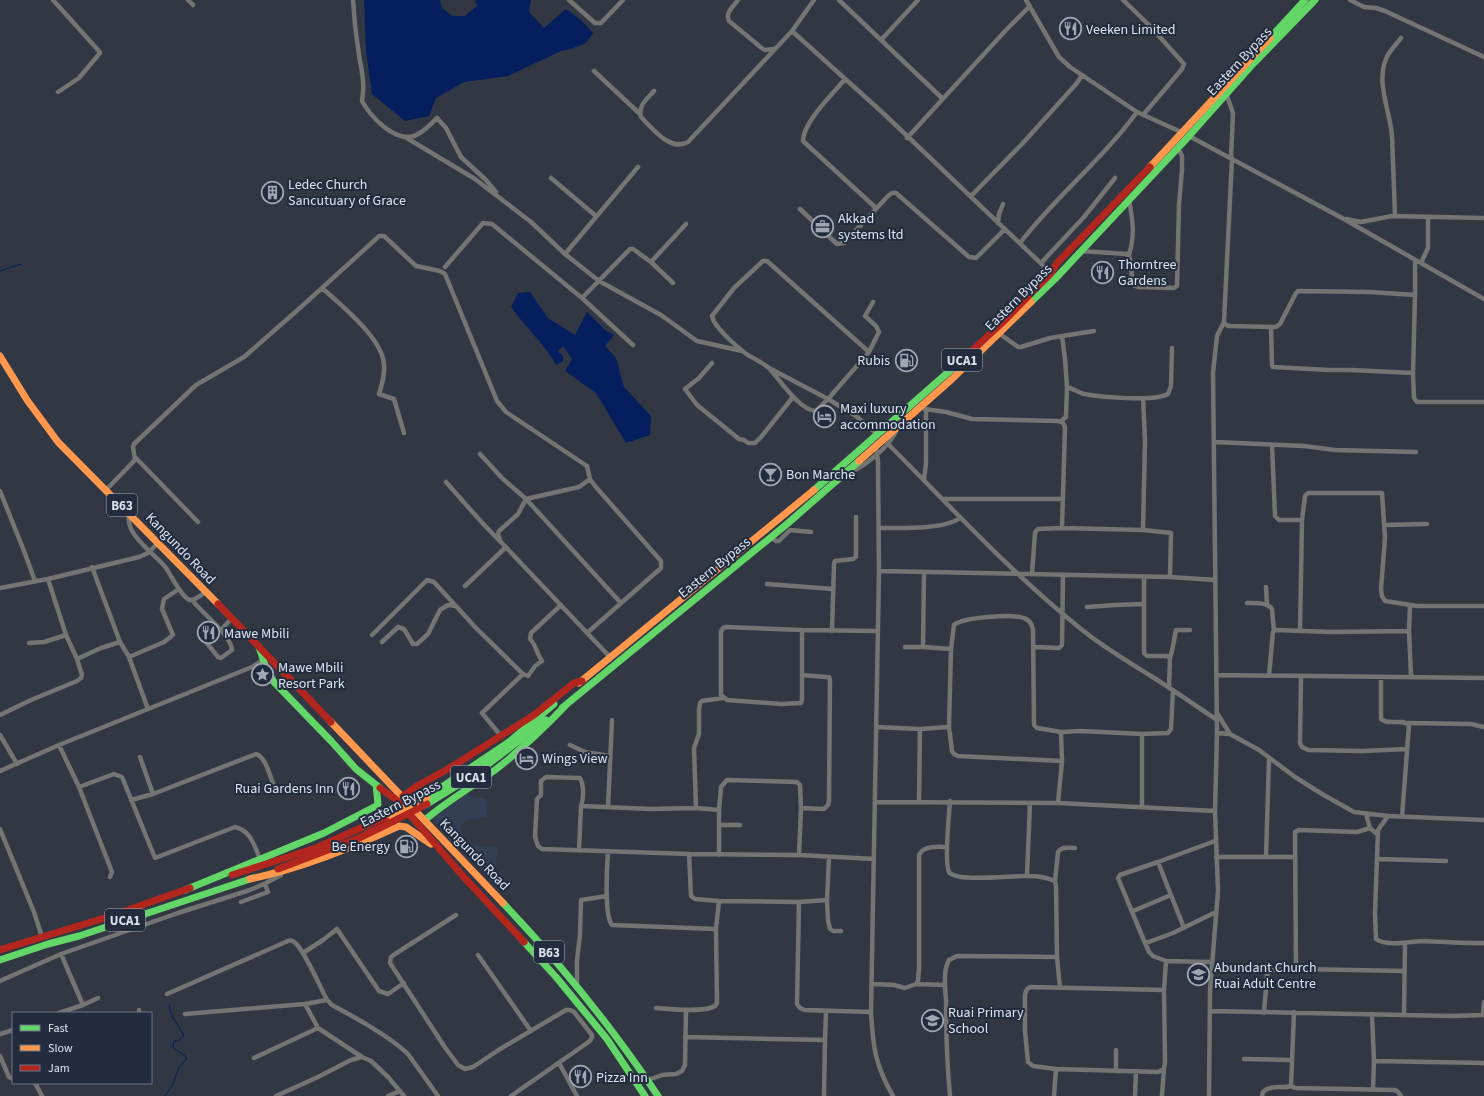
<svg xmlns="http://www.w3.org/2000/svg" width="1484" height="1096" viewBox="0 0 1484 1096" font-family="'Source Sans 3',sans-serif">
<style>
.built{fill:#323f55}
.water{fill:#041e5e}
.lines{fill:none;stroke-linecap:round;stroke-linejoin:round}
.stream{stroke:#041e5e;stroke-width:1}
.street{stroke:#747473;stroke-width:4.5}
.fast{stroke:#63d668;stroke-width:7}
.slow{stroke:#ff974d;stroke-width:7}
.jam{stroke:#b3261e;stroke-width:7}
.slow-bridge{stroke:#ff974d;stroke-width:7}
.jam-bridge{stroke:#b3261e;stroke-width:7}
.labels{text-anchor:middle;stroke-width:4;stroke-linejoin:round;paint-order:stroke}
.shield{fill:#222c3e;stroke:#a4acba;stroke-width:1}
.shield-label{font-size:13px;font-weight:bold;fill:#dce3ef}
.poi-label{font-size:14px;fill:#dce3ef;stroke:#222c3e;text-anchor:start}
.street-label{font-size:14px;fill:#dce3ef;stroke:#222c3e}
</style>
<rect width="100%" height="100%" fill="#323843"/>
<path class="built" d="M 466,795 L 488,800 L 487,818 L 469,819 L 462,824 L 460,829 L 470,845 L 498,848 L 493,883 L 432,819 Z"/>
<path class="water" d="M 364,0 L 440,0 L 442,8 L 452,16 L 465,16 L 477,6 L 475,0 L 531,0 L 529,12 L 544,28 L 566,9 L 582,21 L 593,33 L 586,43 L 571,49 L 561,51 L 508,76 L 464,82 L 436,98 L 429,116 L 405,121 L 372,94 L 366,51 Z
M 530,292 L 548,318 L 575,335 L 587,312 L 605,330 L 614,335 L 605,346 L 616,358 L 624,387 L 651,416 L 650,435 L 626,443 L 596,393 L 565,371 L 572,359 L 563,346 L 558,351 L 563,356 L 563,361 L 556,365 C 545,344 525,327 511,307 L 518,293 Z"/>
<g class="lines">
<path class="stream" d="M 0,271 L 21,264
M 165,1096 L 173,1084 L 179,1067 L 187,1058 C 183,1053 177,1052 173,1047 L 174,1041 L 178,1041 L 183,1037 L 183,1034 L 171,1014 L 169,1004"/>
<path class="street" d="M 53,0 L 98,50 L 100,53 L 79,78 L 58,92
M 188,0 L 193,5
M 353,0 C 354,19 356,37 359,55 C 362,72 365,84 362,101 C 371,117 394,142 414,136 C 423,133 430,125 437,118 L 446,128 L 461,157 L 486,180 L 496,192
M 569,0 L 595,23 L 601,23 L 623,0
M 738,0 C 733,7 725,12 729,21 L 763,49 L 765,50 L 774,49
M 814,0 L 792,31 L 883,113 L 1051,273
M 839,0 L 943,99
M 1026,0 L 1059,57 L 1070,67 L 1137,112 L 1181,132
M 1123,0 L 1150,26 L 1184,64 L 1182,69 L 1143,115
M 1350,0 L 1364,7 L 1376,8 L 1385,11 L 1484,57
M 881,40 L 918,0
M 594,71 L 640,114
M 845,79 C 833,94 803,122 803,141 L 876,208
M 654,91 C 647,99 638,105 641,117 C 652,128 670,152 688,142 L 792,31
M 1226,93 L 1233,113 L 1231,158
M 1189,136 L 1342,218 L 1484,299
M 405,137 L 475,179 L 531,222 L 565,254 L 599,281 L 661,315 L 697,341 L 742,351
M 907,138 L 1006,30 L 1030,6
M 1232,158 L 1224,322 L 1226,325 L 1230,326 L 1276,327 L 1280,324 L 1296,293 L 1298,291 L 1370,292 L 1415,295
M 551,178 L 596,216
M 971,196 L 1022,144 L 1077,83 L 1082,75
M 800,209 L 837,244 L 844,243 L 888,196 L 892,193 L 896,193 L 969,257 L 976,258 L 1005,229
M 1395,216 L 1392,136 C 1390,111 1376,83 1386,59 C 1389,51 1396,45 1401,38
M 1346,219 L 1361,222 L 1392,216 L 1484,218
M 998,223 L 999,214 L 1003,204
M 1020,243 C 1055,197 1102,160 1137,112
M 1081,251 L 1127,254 L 1130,259 L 1133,285 L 1138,287 L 1174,288 L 1177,286 L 1179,204 L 1182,170 L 1182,156 L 1178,148
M 565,254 L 638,167
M 1129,255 C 1135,235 1133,221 1129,200
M 1415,260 L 1415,295 L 1413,375 L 1414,398 L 1417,402 L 1484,402
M 651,262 L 686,224
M 1041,263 L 1084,217 L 1115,178
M 1421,263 L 1428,248 L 1428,217
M 445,267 L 483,223 L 492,224 L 582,298
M 322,288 C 341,305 382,338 384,364 C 385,375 382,384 379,394 L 394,399 L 404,433
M 1271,328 L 1272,365 L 1273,367 L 1329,370 L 1351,370 L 1413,373
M 1000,334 L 1018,347 L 1021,347 L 1050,338 L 1094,331
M 1062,336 L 1065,359 L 1067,387 C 1073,389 1078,392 1084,394 C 1102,397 1153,402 1168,394 L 1171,386 L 1172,348
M 633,345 L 582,298 L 630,249 L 633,249 L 651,262 L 673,283
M 869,352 L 767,261 L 763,261 L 734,288 L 712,316 C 713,326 737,347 745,353 C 752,358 762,362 769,368 C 779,379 800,411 816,411 L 828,399 L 869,352 L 879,332 L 876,326 L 865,316 L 873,302
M 712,363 L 699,378 L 685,389 L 697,405 L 739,439 L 744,440 L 748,443 L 755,443 L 761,437 L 793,397
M 771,369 L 828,399 L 856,416 L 878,435
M 1143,398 L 1145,440 L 1143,530 L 1171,533 L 1170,577
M 925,409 L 946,412 L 972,419 L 1058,421 L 1063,423 L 1065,427 L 1062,528
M 1061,421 L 1066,417 L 1067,387
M 1215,442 L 1304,446 L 1335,450 L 1416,452
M 888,444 C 951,507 1011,573 1081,629 C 1103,647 1127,661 1151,676 C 1173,690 1195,705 1217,720
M 1272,445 L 1275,516 L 1279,520 L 1302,520
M 875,447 L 877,452 L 878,462 L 879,571 L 871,1012 C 873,1047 875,1065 893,1096
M 480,454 L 502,478 L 526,499 L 620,602
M 135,457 L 198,522
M 847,474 C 865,466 890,447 897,429
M 924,480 L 926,463 L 926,411 L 924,408
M 446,482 C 464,502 481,523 500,541 L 610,657
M 106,490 L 135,460 L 133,447 L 134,444 L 196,385 L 244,357 L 301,307 L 376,239 L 379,236 L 384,236 L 416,266 L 440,271 L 445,274 L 497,401 L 506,412 L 587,466 L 590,479 L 595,486 L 661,561 L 661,568 L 587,633
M 0,491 L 24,551 L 35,581
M 943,499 L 1063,499
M 129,514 C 128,520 129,524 131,529 C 139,545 156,555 166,568 C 171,575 182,598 190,600 C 194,601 202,594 206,592
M 1385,525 L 1427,524
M 879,528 C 900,528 943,530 960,518
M 771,537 L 776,541 L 779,541 L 790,530 L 811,532
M 500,540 L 498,534 L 499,531 L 518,514 L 526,499 L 579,487 L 590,479
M 879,571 L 1170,577 L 1215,580
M 1032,574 L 1035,533 L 1036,531 L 1038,529 L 1062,528 L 1143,530
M 1144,577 L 1144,653 L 1147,656 L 1167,656 L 1170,658 L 1169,687
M 767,584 L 833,589
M 465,586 L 506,547
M 1266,587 L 1267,605
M 0,588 L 48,579
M 192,600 C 202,613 231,635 232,650 L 221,658 L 218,657 L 206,642 L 206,640 L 221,630 L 232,618
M 1247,603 C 1255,603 1267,602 1272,609 L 1274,631
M 1087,607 L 1115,605 L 1143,604
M 802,630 L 802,699 L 801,703 L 781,704 L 727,700 L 721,695 L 721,631 L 723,628 L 726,627 L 802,630 L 878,631
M 832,631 L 834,564 L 835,561 L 853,559 L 856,557 L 856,517
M 1300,631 L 1302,520 L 1305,496 L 1308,493 L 1382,493 L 1385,538 L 1381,589 L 1382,596 L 1385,601 L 1417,606 L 1484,606
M 1409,631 L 1410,605
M 372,635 L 427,580 L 434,582 L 455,605
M 120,642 L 129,657 L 148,709
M 382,642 L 398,627 L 404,629 L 413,644 L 417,644 L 428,634 L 440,610 L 448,605 L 456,606 L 475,627 L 523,674 L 482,713 L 501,736
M 29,643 L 44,642 L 66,635
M 905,647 L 923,647 L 951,649
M 923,647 L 924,572
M 1033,647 L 1059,648 L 1062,645 L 1063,575
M 129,657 L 164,642 L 173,635 L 162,609 L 164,599 L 179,589
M 1170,658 L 1172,651 L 1176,630 L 1190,630
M 77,659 L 101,648 L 120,642 L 92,567
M 523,674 L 528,676 L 535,666 L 542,661 C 537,654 536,645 530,639 L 531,633 L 561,605
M 1216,675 L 1484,678
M 1269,675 L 1273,632 L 1276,630 L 1331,632 L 1409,631 L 1411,676
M 1301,676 L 1300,743 L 1302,747 L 1308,750 L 1362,751 L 1407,749
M 1381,678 L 1381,719 C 1389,726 1401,718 1409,725 L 1402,817
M 1217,713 L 1230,734 L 1259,750 L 1295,777 L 1322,794 L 1354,812 L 1388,816 L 1484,820
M 0,715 L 31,700 L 77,681 L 81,678 L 82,675 L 77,659 L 66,635 L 48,579 L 139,557 L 148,553 L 158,543
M 1408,723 L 1471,724 L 1484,727
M 876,727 L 920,729 L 949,727
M 1061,732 L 1037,728 L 1034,725 L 1033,630 C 1032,624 1030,620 1024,618 C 1013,614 963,617 954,625 L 951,649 L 949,727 L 952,751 L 954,754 L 958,756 L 1062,761
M 1217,733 L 1230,734
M 1142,734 L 1142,806
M 0,735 L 17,764
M 59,745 L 79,787 L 114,774 L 122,777 L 155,858 L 235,827 C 251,831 254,845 260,859
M 570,745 L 585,752 L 610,756
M 140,757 L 153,794
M 0,771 L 59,745 L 252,667 L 263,660
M 79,787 L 112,872 L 110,877
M 131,800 L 153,794 L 256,754 C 266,757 270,777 274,786
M 919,801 L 920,729
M 950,801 C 949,815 944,862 949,872 C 956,883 1014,875 1028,876 C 1037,876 1046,877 1055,881 L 1056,886 L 1057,957 L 1060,988
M 875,802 L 1058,803 L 1215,811
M 1058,803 L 1062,761 L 1061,732 L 1081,731 L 1142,734 L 1168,733 L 1171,729 L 1173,690
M 581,806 C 584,798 584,785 580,778 L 546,777 L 541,781 L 541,795 L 537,799 L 535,837 L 538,846 L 542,849 L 689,854 L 799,855 L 874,859
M 608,807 L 612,720
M 696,808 L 694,748 L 699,734 L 699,710 L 700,703 L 702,701 L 723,698
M 719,810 L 721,787 L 727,780 L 797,782 L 800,785 L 801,808
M 1366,814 L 1370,828
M 1388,816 L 1378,830 L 1375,913 L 1376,939 C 1387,947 1412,941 1425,941 C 1445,942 1464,943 1484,943
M 719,825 L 740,825
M 0,829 L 34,912 L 42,937
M 579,850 L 581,806 L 651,809 L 696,808 L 719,810 L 719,855
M 608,851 C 607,865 604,916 612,925 L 716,929 L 717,1003 L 715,1006 C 704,1013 670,1009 656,1008
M 689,854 L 691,896 L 695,899 L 719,901
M 799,855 L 801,808 L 824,809 L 828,805 L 829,801 L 830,680 L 829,677 L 826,677 L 802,675
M 1216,857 L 1295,857
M 1266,857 L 1269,758
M 1378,859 L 1446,861
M 1158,862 L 1184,928
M 1027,875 L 1030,803
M 1055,881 L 1058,852 C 1062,846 1069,848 1075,848
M 827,900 L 828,920 L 830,929 L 833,931 L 841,931
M 241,902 L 268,892 L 265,884
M 799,902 L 827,900 L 829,857
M 1133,911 L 1171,895
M 456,915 L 395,954 L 391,957 L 390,963 L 444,1046 L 458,1065 L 465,1069 L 473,1067 L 500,1049 L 566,1010 L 570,1010 L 574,1012 L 592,1035 L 592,1037 L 590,1041 L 511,1096
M 716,929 L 719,901 L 799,902 L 797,1004 L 800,1008 L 805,1010 L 871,1012
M 1146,943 L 1173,933 L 1216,912
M 303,953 L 323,940 L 337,929 L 379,991 L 388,994 L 404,983
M 478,955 L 531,1031
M 1212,962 L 1166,961 L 1153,956 L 1149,952 L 1140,931 L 1118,878 L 1120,875 L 1158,862 L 1215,841
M 1296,969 L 1295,832 L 1299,830 L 1357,832 L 1370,828 L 1378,835
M 0,981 L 61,954 L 178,913 L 250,890 L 266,883 L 281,875
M 577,984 L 577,960 L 580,935 L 581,900 L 607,896
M 873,984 L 894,985 L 905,988 L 916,984 L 945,985
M 916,984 L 918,981 L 919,969 L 919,855 C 924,845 938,847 947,847
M 167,994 L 288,941 C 291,940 292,940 294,942 C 303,947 321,989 327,1000 L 332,1005 C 356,1018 389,1036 408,1054 L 438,1096
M 305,1004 L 318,1028
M 83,1005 L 98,998
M 1210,1011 L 1452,1016 L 1484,1015
M 1294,1012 L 1291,1086 L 1295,1088 L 1394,1090 L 1397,1091 L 1401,1096
M 59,1013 L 83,1005 L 61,954
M 139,1013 L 139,1010
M 1264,1013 L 1267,975 L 1271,970 L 1299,969 L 1404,971
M 185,1014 L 305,1004 L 327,1000
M 1372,1014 L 1374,1061 L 1373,1089
M 1404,1014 L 1405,943
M 1483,1015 L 1484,1002
M 0,1034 L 13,1030
M 685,1037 L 825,1040 L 824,1096
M 825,1040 L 826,1011
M 0,1056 L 9,1077 L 13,1079
M 254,1058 L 318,1028 L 362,1057 L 371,1061 L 388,1077 L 404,1096
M 1244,1059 L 1291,1060
M 1374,1061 L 1484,1063
M 559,1063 L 577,1096
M 1056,1069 L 1158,1072 L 1164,1069 L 1165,1062 L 1164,990 L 1166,961
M 1116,1071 L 1116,1050
M 648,1080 L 662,1075 L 676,1074 L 682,1071 L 685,1065 L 686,1010
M 35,1083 L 42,1096
M 1162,1095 L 1164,1069
M 276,1096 L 318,1077 L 351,1060 L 362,1057
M 388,1096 L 400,1091
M 950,1096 C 947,1064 946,1032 946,1000 C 945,988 943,970 949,960 L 957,956 L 1057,957
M 1054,1096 L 1056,1069 L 1033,1066 L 1028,1062 L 1025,1031 L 1025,994 L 1027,989 L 1030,987 L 1164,990
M 1135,1096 L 1136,1071
M 1209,1096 L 1210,991 L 1218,891 L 1215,811 L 1217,733 L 1213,373 L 1217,336 L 1224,322
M 1262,1096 L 1263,1092 C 1271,1084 1281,1089 1291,1086"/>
<path class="fast" d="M 1270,38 L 1305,0
M 1031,302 L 1055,279 L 1189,136 L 1252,65 L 1315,0
M 814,490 L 961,361
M 259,647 L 267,671 L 274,682 L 332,742 L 356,769 L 380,788
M 562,708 L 787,524 L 859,461
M 427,797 L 509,742 L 554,704
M 427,804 L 474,775 L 546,720
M 425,820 C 447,801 472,787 495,770 C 521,750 544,728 566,705
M 185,890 L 324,833 L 376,806 L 378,804 L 376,785
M 503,903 C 560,963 612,1027 658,1096
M 524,942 L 556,977 L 607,1039 L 645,1096
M 0,960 L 48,944 L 79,936 L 253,878"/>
<path class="slow" d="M 1150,167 L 1270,38
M 0,356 L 27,400 L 58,442 L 218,604
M 859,461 L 952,379 L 1031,302
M 579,683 L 814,490
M 331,722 L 503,903
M 250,879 C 302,868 351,848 399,826 L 406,827 L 431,844"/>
<path class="jam" d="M 961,361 L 1003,322 L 1051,273 L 1058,262 L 1150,167
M 218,604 L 331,722
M 380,788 L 398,801 L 462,875 L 524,942
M 403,796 L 417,786 L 448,769 L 534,715 L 574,683 L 582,681
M 278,869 L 357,839 L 394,821
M 232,875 L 316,848 L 390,815
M 0,950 L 111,916 L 190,888"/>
<path class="slow-bridge" d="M 390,815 L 427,797"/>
<path class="jam-bridge" d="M 394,821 L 427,804"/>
</g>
<defs>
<symbol id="restaurant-ring" viewBox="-11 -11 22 22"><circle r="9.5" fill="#222c3e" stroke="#a0a7b3" stroke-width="1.5"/><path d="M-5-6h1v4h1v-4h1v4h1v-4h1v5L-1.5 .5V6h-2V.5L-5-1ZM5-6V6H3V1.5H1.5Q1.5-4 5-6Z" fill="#a0a7b3"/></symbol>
<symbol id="building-ring" viewBox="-11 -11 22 22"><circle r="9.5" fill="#222c3e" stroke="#a0a7b3" stroke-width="1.5"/><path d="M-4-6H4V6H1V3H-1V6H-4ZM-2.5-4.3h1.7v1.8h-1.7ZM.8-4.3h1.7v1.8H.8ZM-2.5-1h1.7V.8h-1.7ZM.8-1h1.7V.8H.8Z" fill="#a0a7b3"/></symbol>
<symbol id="office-ring" viewBox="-11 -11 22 22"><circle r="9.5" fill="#222c3e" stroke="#a0a7b3" stroke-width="1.5"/><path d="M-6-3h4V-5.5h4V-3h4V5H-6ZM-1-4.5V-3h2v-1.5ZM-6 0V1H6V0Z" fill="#a0a7b3"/></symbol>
<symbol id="fuel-ring" viewBox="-11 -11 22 22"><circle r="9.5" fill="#222c3e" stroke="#a0a7b3" stroke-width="1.5"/><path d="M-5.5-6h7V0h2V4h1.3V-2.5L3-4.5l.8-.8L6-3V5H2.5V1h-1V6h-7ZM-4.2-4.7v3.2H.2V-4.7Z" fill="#a0a7b3"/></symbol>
<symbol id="hotel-ring" viewBox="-11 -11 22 22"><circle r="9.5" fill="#222c3e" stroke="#a0a7b3" stroke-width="1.5"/><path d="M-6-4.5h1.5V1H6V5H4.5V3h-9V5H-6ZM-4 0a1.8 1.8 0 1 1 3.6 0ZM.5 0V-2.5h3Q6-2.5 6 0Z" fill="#a0a7b3"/></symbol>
<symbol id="bar-ring" viewBox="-11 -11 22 22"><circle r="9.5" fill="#222c3e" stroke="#a0a7b3" stroke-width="1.5"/><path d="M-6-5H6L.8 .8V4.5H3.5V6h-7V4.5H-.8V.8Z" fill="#a0a7b3"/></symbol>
<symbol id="sight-ring" viewBox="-11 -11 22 22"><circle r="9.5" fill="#222c3e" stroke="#a0a7b3" stroke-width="1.5"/><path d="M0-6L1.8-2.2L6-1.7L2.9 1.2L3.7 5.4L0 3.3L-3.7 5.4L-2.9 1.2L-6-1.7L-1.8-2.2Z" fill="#a0a7b3"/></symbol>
<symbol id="school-ring" viewBox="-11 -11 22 22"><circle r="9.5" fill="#222c3e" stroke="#a0a7b3" stroke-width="1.5"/><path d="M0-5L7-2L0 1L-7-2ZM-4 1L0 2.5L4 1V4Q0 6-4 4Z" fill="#a0a7b3"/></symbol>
</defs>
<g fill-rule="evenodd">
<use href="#restaurant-ring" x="1058" y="16" width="25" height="25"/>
<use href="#building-ring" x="260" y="180" width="25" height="25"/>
<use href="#office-ring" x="810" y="214" width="25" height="25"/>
<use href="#restaurant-ring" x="1090" y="260" width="25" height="25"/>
<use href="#fuel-ring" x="894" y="348" width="25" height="25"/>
<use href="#hotel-ring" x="812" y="404" width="25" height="25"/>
<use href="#bar-ring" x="758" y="462" width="25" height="25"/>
<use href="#restaurant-ring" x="196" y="620" width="25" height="25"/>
<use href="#sight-ring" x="250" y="662" width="25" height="25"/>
<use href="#hotel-ring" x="514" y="746" width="25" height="25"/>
<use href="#restaurant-ring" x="336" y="776" width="25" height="25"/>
<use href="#fuel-ring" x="394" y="834" width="25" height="25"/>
<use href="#school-ring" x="1186" y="962" width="25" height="25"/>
<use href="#school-ring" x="920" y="1008" width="25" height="25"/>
<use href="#restaurant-ring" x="568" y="1064" width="25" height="25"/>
</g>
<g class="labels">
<g class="shield">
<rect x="942" y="349" width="40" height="22" rx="3"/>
<rect x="107" y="494" width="30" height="22" rx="3"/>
<rect x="451" y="766" width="40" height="22" rx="3"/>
<rect x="105" y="909" width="40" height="22" rx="3"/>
<rect x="534" y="941" width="30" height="22" rx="3"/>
</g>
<g class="shield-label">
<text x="962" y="365">UCA1</text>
<text x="122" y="510">B63</text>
<text x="471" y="782">UCA1</text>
<text x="125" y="925">UCA1</text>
<text x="549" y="957">B63</text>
</g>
<g class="poi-label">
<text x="1086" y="34">Veeken Limited</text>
<text x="288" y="189">Ledec Church<tspan x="288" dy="16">Sancutuary of Grace</tspan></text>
<text x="838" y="223">Akkad<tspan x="838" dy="16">systems ltd</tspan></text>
<text x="1118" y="269">Thorntree<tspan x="1118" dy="16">Gardens</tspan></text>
<text x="890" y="365" text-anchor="end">Rubis</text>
<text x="840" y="413">Maxi luxury<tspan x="840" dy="16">accommodation</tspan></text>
<text x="786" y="479">Bon Marche</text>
<text x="224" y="638">Mawe Mbili</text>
<text x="278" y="672">Mawe Mbili<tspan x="278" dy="16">Resort Park</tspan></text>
<text x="542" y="763">Wings View</text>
<text x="334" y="793" text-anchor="end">Ruai Gardens Inn</text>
<text x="390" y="851" text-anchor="end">Be Energy</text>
<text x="1214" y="972">Abundant Church<tspan x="1214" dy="16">Ruai Adult Centre</tspan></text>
<text x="948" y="1017">Ruai Primary<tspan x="948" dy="16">School</tspan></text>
<text x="596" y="1082">Pizza Inn</text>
</g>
<g class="street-label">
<text transform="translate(1239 61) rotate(-47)" y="5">Eastern Bypass</text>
<text transform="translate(1018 297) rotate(-45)" y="5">Eastern Bypass</text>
<text transform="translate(181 548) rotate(46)" y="5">Kangundo Road</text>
<text transform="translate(714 567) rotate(-39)" y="5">Eastern Bypass</text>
<text transform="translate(400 803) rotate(-27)" y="5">Eastern Bypass</text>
<text transform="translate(475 854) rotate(46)" y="5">Kangundo Road</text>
</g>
</g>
<rect x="12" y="1012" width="140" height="72" fill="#222c3e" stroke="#6c7585"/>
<rect x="20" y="1025" width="20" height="6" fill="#63d668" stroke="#6c7585"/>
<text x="48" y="1032" font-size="12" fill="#dce3ef">Fast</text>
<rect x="20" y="1045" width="20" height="6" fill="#ff974d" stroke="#6c7585"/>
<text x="48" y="1052" font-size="12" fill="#dce3ef">Slow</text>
<rect x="20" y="1065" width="20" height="6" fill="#b3261e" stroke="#6c7585"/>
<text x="48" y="1072" font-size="12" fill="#dce3ef">Jam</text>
</svg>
